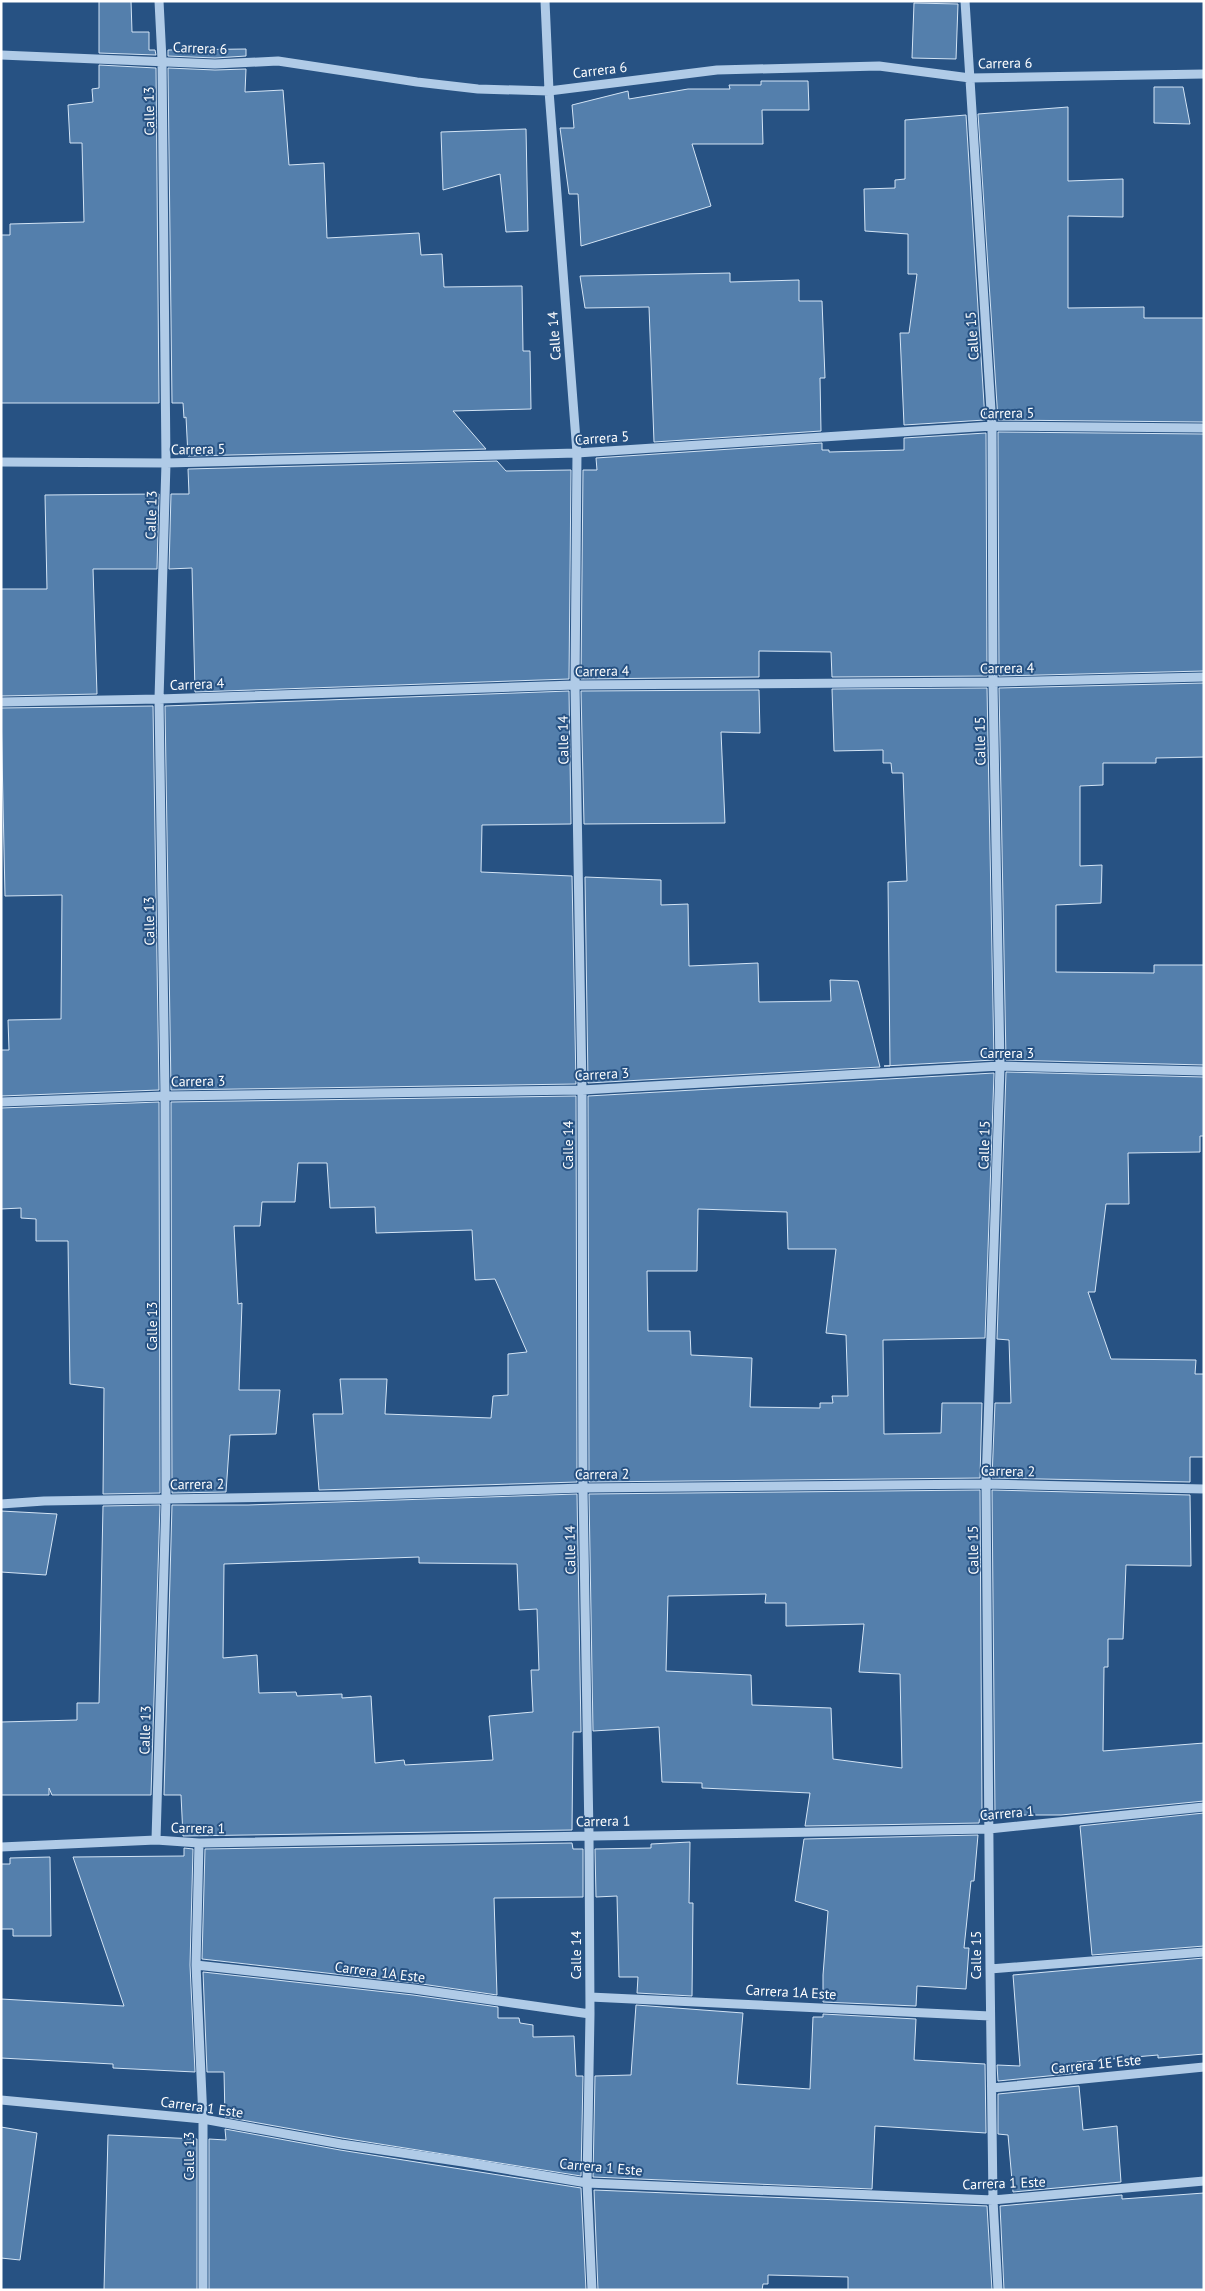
<svg xmlns="http://www.w3.org/2000/svg" width="1205" height="2291" viewBox="0 0 1205 2291" font-family="'PT Sans',sans-serif">
<style>
.building{fill:#547fac;stroke:#d3e4f5;fill-rule:evenodd}
.lines{fill:none;stroke-linecap:round;stroke-linejoin:round}
.minor{stroke:#b0cbe7;stroke-width:9}
.labels{text-anchor:middle;stroke-width:4;stroke-linejoin:round;paint-order:stroke}
.street-label{font-size:14px;fill:#fff;stroke:#275283}
</style>
<rect width="100%" height="100%" fill="#275283"/>
<path class="building" d="M 99,1 L 131,1 L 132,32 L 149,32 L 149,50 L 155,50 L 156,55 L 99,53 Z
M 914,3 L 958,4 L 956,59 L 912,58 Z
M 246,49 L 246,56 L 215,58 L 168,56 L 168,50 Z
M 99,65 L 156,68 L 159,403 L 1,403 L 1,235 L 10,235 L 10,224 L 84,222 L 82,143 L 70,143 L 68,105 L 93,102 L 92,89 L 99,88 Z
M 168,68 L 215,70 L 246,69 L 245,92 L 283,90 L 289,165 L 324,163 L 327,238 L 419,233 L 421,255 L 442,254 L 444,287 L 522,286 L 523,351 L 530,351 L 531,409 L 453,411 L 486,449 L 188,456 L 186,417 L 184,418 L 183,403 L 172,403 Z
M 761,81 L 808,81 L 809,110 L 762,110 L 763,144 L 692,144 L 711,206 L 581,246 L 578,194 L 569,194 L 560,128 L 574,128 L 572,105 L 628,91 L 629,99 L 688,89 L 730,89 L 729,85 L 761,85 Z
M 1154,87 L 1183,87 L 1190,124 L 1154,123 Z
M 1068,107 L 1068,181 L 1123,179 L 1123,217 L 1068,216 L 1068,308 L 1144,307 L 1144,318 L 1204,318 L 1204,422 L 998,420 L 978,114 Z
M 966,115 L 985,420 L 904,425 L 900,333 L 909,333 L 917,274 L 908,274 L 908,234 L 865,231 L 864,189 L 895,188 L 895,180 L 905,179 L 905,120 Z
M 526,129 L 528,231 L 506,232 L 500,174 L 443,190 L 441,132 Z
M 730,273 L 730,282 L 799,280 L 799,301 L 822,301 L 825,378 L 820,378 L 821,431 L 654,442 L 649,307 L 585,308 L 580,276 Z
M 998,432 L 1204,434 L 1204,671 L 999,676 Z
M 986,433 L 987,676 L 832,677 L 831,652 L 759,651 L 759,677 L 581,679 L 583,470 L 597,470 L 596,458 L 822,443 L 822,450 L 829,450 L 829,452 L 904,450 L 904,438 Z
M 497,461 L 506,471 L 571,470 L 569,679 L 195,692 L 192,568 L 169,569 L 171,494 L 189,494 L 188,469 Z
M 159,494 L 157,569 L 93,569 L 97,694 L 1,696 L 1,589 L 47,589 L 45,495 Z
M 1204,683 L 1204,757 L 1156,758 L 1156,763 L 1103,763 L 1103,785 L 1080,786 L 1080,866 L 1102,865 L 1101,903 L 1056,905 L 1056,972 L 1154,973 L 1154,965 L 1204,965 L 1204,1065 L 1006,1060 L 999,688 Z
M 987,688 L 994,1060 L 884,1066 L 890,1066 L 888,882 L 907,881 L 903,773 L 892,773 L 891,763 L 883,763 L 883,750 L 834,751 L 832,689 Z
M 759,690 L 760,733 L 721,732 L 725,823 L 584,824 L 581,691 Z
M 569,691 L 571,824 L 482,825 L 481,872 L 572,876 L 576,1084 L 171,1090 L 165,706 Z
M 153,706 L 159,1090 L 1,1096 L 1,1050 L 9,1050 L 8,1020 L 61,1019 L 62,895 L 5,896 L 1,708 Z
M 585,877 L 661,880 L 661,905 L 688,904 L 689,966 L 758,963 L 759,1002 L 831,1001 L 830,980 L 858,981 L 880,1067 L 588,1083 Z
M 1006,1072 L 1204,1077 L 1204,1136 L 1200,1136 L 1200,1152 L 1128,1153 L 1129,1204 L 1106,1204 L 1095,1292 L 1088,1292 L 1111,1359 L 1196,1360 L 1195,1374 L 1204,1374 L 1204,1457 L 1190,1457 L 1190,1482 L 992,1478 L 995,1403 L 1011,1403 L 1009,1340 L 997,1339 Z
M 994,1073 L 985,1338 L 883,1340 L 884,1434 L 941,1433 L 942,1403 L 982,1403 L 980,1478 L 589,1482 L 588,1096 ZM 698,1209 L 787,1212 L 788,1249 L 836,1249 L 826,1333 L 846,1335 L 848,1396 L 832,1396 L 833,1403 L 820,1403 L 820,1408 L 750,1407 L 752,1358 L 691,1355 L 690,1331 L 648,1331 L 647,1271 L 697,1271 Z
M 576,1096 L 577,1482 L 319,1490 L 313,1414 L 343,1414 L 340,1379 L 387,1379 L 385,1414 L 491,1418 L 493,1396 L 508,1395 L 508,1354 L 527,1352 L 495,1279 L 475,1280 L 472,1230 L 376,1233 L 375,1207 L 330,1208 L 327,1163 L 298,1163 L 295,1202 L 262,1202 L 260,1226 L 234,1226 L 238,1304 L 242,1303 L 239,1390 L 280,1390 L 276,1434 L 230,1435 L 226,1492 L 172,1493 L 171,1102 Z
M 159,1102 L 160,1493 L 103,1494 L 104,1388 L 70,1384 L 68,1241 L 36,1241 L 36,1219 L 21,1218 L 21,1208 L 1,1209 L 1,1108 Z
M 980,1490 L 982,1815 L 980,1815 L 979,1823 L 805,1826 L 810,1793 L 702,1788 L 702,1783 L 662,1782 L 659,1727 L 593,1731 L 589,1494 ZM 766,1594 L 765,1603 L 786,1603 L 786,1626 L 864,1624 L 859,1672 L 900,1674 L 902,1768 L 833,1759 L 831,1708 L 752,1705 L 751,1675 L 666,1671 L 668,1596 Z
M 992,1490 L 1190,1495 L 1191,1566 L 1126,1565 L 1123,1639 L 1108,1639 L 1108,1667 L 1104,1667 L 1103,1751 L 1204,1743 L 1204,1801 L 1061,1815 L 995,1815 Z
M 577,1494 L 581,1732 L 573,1732 L 572,1830 L 183,1836 L 181,1795 L 164,1795 L 172,1505 L 248,1505 ZM 419,1557 L 419,1563 L 517,1564 L 519,1610 L 537,1609 L 539,1670 L 531,1670 L 533,1712 L 489,1716 L 493,1760 L 405,1765 L 404,1760 L 375,1763 L 371,1696 L 342,1698 L 342,1694 L 297,1696 L 296,1692 L 259,1693 L 257,1655 L 223,1658 L 224,1564 Z
M 160,1505 L 151,1795 L 52,1795 L 49,1788 L 49,1795 L 1,1795 L 1,1722 L 77,1720 L 77,1703 L 99,1703 L 103,1506 Z
M 1,1511 L 57,1514 L 46,1575 L 1,1572 Z
M 1204,1813 L 1204,1946 L 1092,1955 L 1080,1826 Z
M 978,1835 L 974,1881 L 971,1881 L 964,1948 L 969,1948 L 966,1989 L 917,1986 L 916,2006 L 823,2002 L 823,1975 L 828,1911 L 795,1901 L 804,1839 Z
M 690,1842 L 689,1903 L 693,1903 L 692,1996 L 637,1993 L 638,1977 L 619,1977 L 617,1896 L 596,1897 L 595,1849 L 651,1848 L 651,1844 Z
M 572,1843 L 573,1849 L 583,1849 L 583,1897 L 494,1898 L 497,1995 L 415,1983 L 202,1959 L 205,1849 Z
M 184,1848 L 193,1849 L 190,1965 L 195,2072 L 113,2068 L 113,2064 L 1,2058 L 1,1999 L 124,2006 L 73,1857 L 184,1856 Z
M 50,1857 L 51,1936 L 13,1936 L 13,1929 L 1,1929 L 1,1864 L 10,1864 L 10,1858 Z
M 1204,1958 L 1204,2054 L 1158,2058 L 1158,2055 L 1077,2062 L 1078,2073 L 998,2081 L 997,2065 L 1020,2066 L 1013,1975 Z
M 203,1972 L 413,1995 L 498,2007 L 498,2018 L 519,2018 L 520,2023 L 533,2025 L 533,2037 L 574,2036 L 576,2076 L 583,2076 L 581,2176 L 342,2138 L 225,2117 L 224,2072 L 207,2072 Z
M 636,2005 L 743,2013 L 737,2084 L 810,2089 L 813,2017 L 823,2017 L 823,2014 L 916,2019 L 914,2060 L 985,2064 L 986,2133 L 875,2126 L 872,2189 L 593,2177 L 595,2076 L 631,2075 Z
M 1079,2086 L 1083,2130 L 1117,2126 L 1121,2182 L 1013,2192 L 1008,2135 L 998,2134 L 998,2094 Z
M 1,2127 L 37,2133 L 20,2260 L 1,2258 Z
M 225,2129 L 340,2150 L 581,2188 L 586,2290 L 209,2290 L 209,2139 L 226,2140 Z
M 108,2135 L 197,2139 L 197,2290 L 104,2290 Z
M 594,2190 L 987,2206 L 992,2290 L 848,2290 L 848,2277 L 768,2275 L 768,2284 L 763,2284 L 762,2290 L 598,2290 Z
M 1204,2193 L 1204,2290 L 1004,2290 L 1000,2206 L 1122,2195 L 1122,2199 Z"/>
<g class="lines">
<path class="minor" d="M 545,1 L 549,91 L 577,453 L 575,685 L 582,1090 L 583,1488 L 589,1835 L 590,2014 L 587,2183 L 592,2290
M 965,1 L 992,426 L 993,682 L 1000,1066 L 986,1484 L 990,1969 L 993,2200 L 998,2290
M 1,55 L 215,64 L 278,61 L 417,82 L 478,89 L 549,91 L 717,70 L 879,66 L 970,78 L 1204,74
M 1,462 L 166,463 L 577,453 L 992,426 L 1204,428
M 1,702 L 159,699 L 575,685 L 993,682 L 1204,677
M 1,1102 L 165,1096 L 582,1090 L 1000,1066 L 1204,1071
M 1,1504 L 44,1501 L 342,1496 L 583,1488 L 986,1484 L 1204,1489
M 156,1840 L 166,1498 L 165,1096 L 159,699 L 166,463 L 162,60 L 159,1
M 199,1843 L 196,1965 L 203,2119 L 203,2290
M 1,1847 L 156,1840 L 199,1843 L 989,1829 L 1204,1807
M 196,1965 L 414,1989 L 590,2014
M 990,1969 L 1204,1952
M 590,1997 L 990,2016
M 992,2088 L 1204,2067
M 1,2100 L 203,2119 L 341,2144 L 463,2162 L 587,2183 L 993,2200 L 1204,2181"/>
</g>
<g class="labels">
<g class="street-label">
<text transform="translate(200 48) rotate(2)" y="5">Carrera 6</text>
<text transform="translate(1005 63) rotate(-1)" y="5">Carrera 6</text>
<text transform="translate(600 70) rotate(-7)" y="5">Carrera 6</text>
<text transform="translate(149 111) rotate(-91)" y="5">Calle 13</text>
<text transform="translate(554 336) rotate(-94)" y="5">Calle 14</text>
<text transform="translate(972 336) rotate(-94)" y="5">Calle 15</text>
<text transform="translate(1007 413) rotate(-1)" y="5">Carrera 5</text>
<text transform="translate(602 438) rotate(-4)" y="5">Carrera 5</text>
<text transform="translate(198 449) rotate(-1)" y="5">Carrera 5</text>
<text transform="translate(151 515) rotate(-88)" y="5">Calle 13</text>
<text transform="translate(1007 668) rotate(-1)" y="5">Carrera 4</text>
<text transform="translate(602 671) rotate(-1)" y="5">Carrera 4</text>
<text transform="translate(197 684) rotate(-2)" y="5">Carrera 4</text>
<text transform="translate(563 740) rotate(-91)" y="5">Calle 14</text>
<text transform="translate(980 741) rotate(-91)" y="5">Calle 15</text>
<text transform="translate(149 921) rotate(-91)" y="5">Calle 13</text>
<text x="1007" y="1058">Carrera 3</text>
<text transform="translate(602 1074) rotate(-3)" y="5">Carrera 3</text>
<text transform="translate(198 1081) rotate(-1)" y="5">Carrera 3</text>
<text transform="translate(568 1145) rotate(-90)" y="5">Calle 14</text>
<text transform="translate(984 1145) rotate(-88)" y="5">Calle 15</text>
<text transform="translate(152 1326) rotate(-90)" y="5">Calle 13</text>
<text transform="translate(1008 1471) rotate(1)" y="5">Carrera 2</text>
<text transform="translate(602 1474) rotate(-1)" y="5">Carrera 2</text>
<text transform="translate(197 1484) rotate(-1)" y="5">Carrera 2</text>
<text transform="translate(570 1550) rotate(-91)" y="5">Calle 14</text>
<text transform="translate(973 1550) rotate(-91)" y="5">Calle 15</text>
<text transform="translate(145 1730) rotate(-88)" y="5">Calle 13</text>
<text transform="translate(1007 1813) rotate(-5)" y="5">Carrera 1</text>
<text transform="translate(603 1821) rotate(-1)" y="5">Carrera 1</text>
<text transform="translate(198 1828) rotate(1)" y="5">Carrera 1</text>
<text transform="translate(576 1955) rotate(-90)" y="5">Calle 14</text>
<text transform="translate(976 1955) rotate(-90)" y="5">Calle 15</text>
<text transform="translate(380 1972) rotate(7)" y="5">Carrera 1A Este</text>
<text transform="translate(791 1992) rotate(3)" y="5">Carrera 1A Este</text>
<text transform="translate(1096 2064) rotate(-6)" y="5">Carrera 1E Este</text>
<text transform="translate(202 2107) rotate(8)" y="5">Carrera 1 Este</text>
<text transform="translate(189 2156) rotate(-90)" y="5">Calle 13</text>
<text transform="translate(601 2167) rotate(5)" y="5">Carrera 1 Este</text>
<text transform="translate(1004 2183) rotate(-2)" y="5">Carrera 1 Este</text>
</g>
</g>
<rect width="1205" height="2291" fill="none" stroke="#ffffff" stroke-width="5"/>
</svg>
